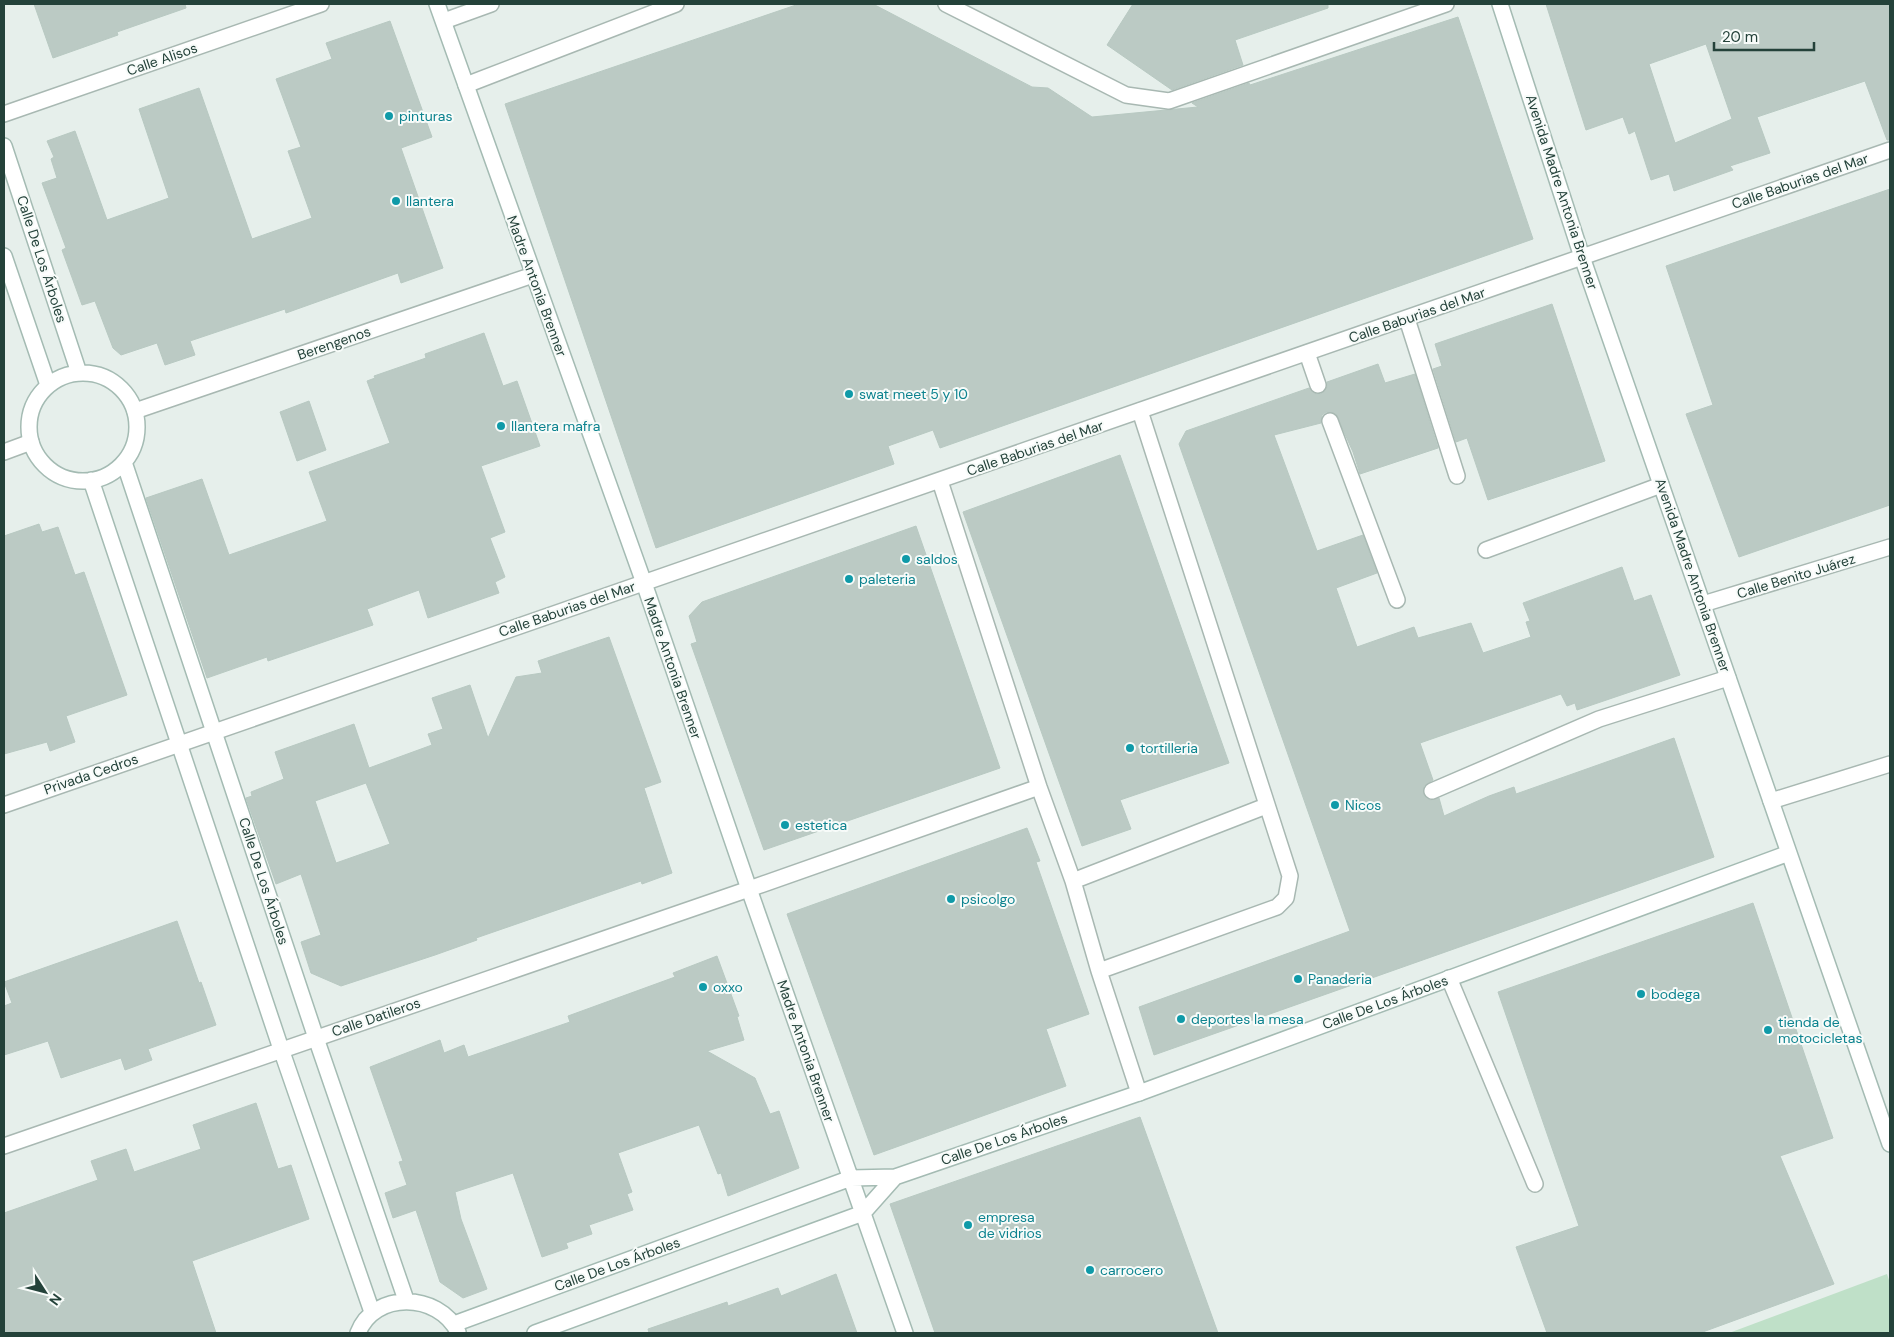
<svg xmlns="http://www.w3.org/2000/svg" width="1894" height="1337" viewBox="0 0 1894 1337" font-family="'DM Sans',sans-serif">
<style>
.green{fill:#bfe0c8}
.building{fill:#bbcac4;stroke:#b8c9c2;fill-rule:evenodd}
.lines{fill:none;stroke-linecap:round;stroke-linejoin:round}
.lane-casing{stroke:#a8b8b2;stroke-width:18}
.street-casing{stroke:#a8b8b2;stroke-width:18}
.secondary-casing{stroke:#a4bbb3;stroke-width:18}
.lane{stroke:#fff;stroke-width:15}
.street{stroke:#fff;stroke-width:15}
.secondary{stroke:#fff;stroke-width:15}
.culture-dot{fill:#0f9aa8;stroke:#f7fbf9;stroke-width:2}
.labels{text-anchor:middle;stroke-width:4;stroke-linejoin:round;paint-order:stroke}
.street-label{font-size:14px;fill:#24423a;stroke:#f7fbf9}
.culture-label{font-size:14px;fill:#0d838f;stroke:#f7fbf9;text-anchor:start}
</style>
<rect width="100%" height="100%" fill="#e6efeb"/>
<path class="green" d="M 1887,1274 L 1890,1283 L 1890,1333 L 1729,1333 Z"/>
<path class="building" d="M 34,4 L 185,4 L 186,8 L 117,32 L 118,35 L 53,58 Z
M 799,4 L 873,4 L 1032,87 L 1048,88 L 1092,117 L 1198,107 L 1192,103 L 1249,83 L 1250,85 L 1458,17 L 1533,239 L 940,448 L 933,430 L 888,446 L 894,464 L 656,548 L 505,104 Z
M 1133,4 L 1328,4 L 1328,8 L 1235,40 L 1243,65 L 1172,90 L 1107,45 Z
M 1546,4 L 1890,4 L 1890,140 L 1887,140 L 1865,81 L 1757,117 L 1770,153 L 1730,166 L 1733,170 L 1674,191 L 1669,174 L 1651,180 L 1635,131 L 1629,134 L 1623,117 L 1586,130 ZM 1706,44 L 1732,119 L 1675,143 L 1649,64 Z
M 390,21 L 432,137 L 401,148 L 443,268 L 401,283 L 398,273 L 286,313 L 285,309 L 190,341 L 195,355 L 165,365 L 157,343 L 121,355 L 113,348 L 95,301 L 82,305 L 62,250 L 66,248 L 42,183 L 57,178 L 51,159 L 54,157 L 47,141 L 75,131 L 107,220 L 169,198 L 139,109 L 199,88 L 252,239 L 312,218 L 288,151 L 301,147 L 276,79 L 332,59 L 326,43 Z
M 1890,189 L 1890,505 L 1739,557 L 1686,414 L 1713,405 L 1666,266 Z
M 1552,304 L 1605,461 L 1488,500 L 1467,438 L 1456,442 L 1433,369 L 1442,366 L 1435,344 Z
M 484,333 L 503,386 L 517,381 L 540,446 L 481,466 L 505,532 L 490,538 L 505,577 L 495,582 L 499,593 L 428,618 L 419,590 L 367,609 L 373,625 L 268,661 L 267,657 L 207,678 L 146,498 L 202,479 L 229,555 L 327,521 L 309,472 L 390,443 L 367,381 L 375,378 L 374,376 L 426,358 L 425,354 Z
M 1378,364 L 1385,383 L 1415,374 L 1438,448 L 1360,474 L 1353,452 L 1336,414 L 1326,412 L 1322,415 L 1321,423 L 1274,435 L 1317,551 L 1363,535 L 1377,573 L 1336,588 L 1357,647 L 1414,627 L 1418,638 L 1471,623 L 1483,653 L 1531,637 L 1526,622 L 1530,621 L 1523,603 L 1622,567 L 1634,601 L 1651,595 L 1680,675 L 1577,710 L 1575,703 L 1567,706 L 1561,694 L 1420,743 L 1433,780 L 1424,786 L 1424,795 L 1430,800 L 1439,798 L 1444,816 L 1489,796 L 1514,787 L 1516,794 L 1674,738 L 1714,857 L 1154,1055 L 1139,1007 L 1350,931 L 1179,444 L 1186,431 L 1309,388 L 1316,394 L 1321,394 L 1327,387 L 1327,382 Z
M 309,401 L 326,450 L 297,461 L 280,412 Z
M 1120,455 L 1229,763 L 1120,800 L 1131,829 L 1082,846 L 963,512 Z
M 39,524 L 42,532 L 58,527 L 75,575 L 84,572 L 127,695 L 66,716 L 75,742 L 50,751 L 47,742 L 4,754 L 4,536 Z
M 916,526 L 1000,768 L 764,850 L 691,644 L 697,642 L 689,616 L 702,602 Z
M 609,637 L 661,782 L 644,788 L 672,873 L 642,884 L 641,881 L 476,938 L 477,940 L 435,955 L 341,986 L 311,973 L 301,942 L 321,935 L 301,874 L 276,884 L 246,798 L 252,796 L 251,792 L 284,779 L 275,752 L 354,724 L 369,768 L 432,745 L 428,734 L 443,729 L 432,698 L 470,685 L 488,738 L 516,677 L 542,673 L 538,661 ZM 366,783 L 390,844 L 336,863 L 315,801 Z
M 1027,828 L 1040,861 L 1036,862 L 1089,1014 L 1046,1029 L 1066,1086 L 874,1155 L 787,914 Z
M 1753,903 L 1833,1138 L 1780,1156 L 1834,1284 L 1700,1333 L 1547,1333 L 1516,1247 L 1579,1226 L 1498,992 Z
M 177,921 L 199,983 L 201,982 L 216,1025 L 148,1049 L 152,1060 L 125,1070 L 121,1058 L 61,1078 L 48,1041 L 4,1055 L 4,1006 L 12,1003 L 4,982 Z
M 717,956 L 739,1016 L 737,1017 L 744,1040 L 707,1051 L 755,1078 L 770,1114 L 779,1111 L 799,1168 L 728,1196 L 721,1173 L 718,1174 L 699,1125 L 618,1153 L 632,1192 L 627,1194 L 633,1210 L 589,1225 L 592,1234 L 566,1243 L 568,1248 L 542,1257 L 513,1173 L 455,1192 L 461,1219 L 487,1289 L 463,1298 L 440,1282 L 416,1210 L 393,1218 L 385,1193 L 407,1185 L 399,1162 L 403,1161 L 370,1067 L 440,1040 L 444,1053 L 464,1045 L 468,1057 L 570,1022 L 568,1016 L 675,977 L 673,973 Z
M 256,1103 L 278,1169 L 291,1165 L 309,1219 L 192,1261 L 216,1333 L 4,1333 L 4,1213 L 98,1180 L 91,1161 L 126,1149 L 134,1172 L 201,1149 L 193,1125 Z
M 1140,1117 L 1218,1333 L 935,1333 L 890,1204 Z
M 836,1274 L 857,1333 L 649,1333 L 648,1329 L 727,1302 L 728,1306 L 778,1288 L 781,1296 Z"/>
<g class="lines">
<defs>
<path id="lane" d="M 946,4 L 1126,95 L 1169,101 L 1446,4
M 444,21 L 491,4
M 466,85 L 676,4
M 1407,319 L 1457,476
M 1307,353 L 1318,385
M 1330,421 L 1397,600
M 940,481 L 1039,787 L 1073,881 L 1099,971 L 1139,1093
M 1486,550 L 1661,485
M 1432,791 L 1599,719 L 1728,678
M 1771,801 L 1890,764
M 1073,881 L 1266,806
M 749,889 L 1039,787
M 1099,971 L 1277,907 L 1286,898 L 1290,876 L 1140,411
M 1449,978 L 1535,1184"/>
<path id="street" d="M 4,114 L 321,4
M 135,411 L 533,275
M 4,452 L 31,442
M 1703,604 L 1890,547
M 4,805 L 1890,150
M 4,1146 L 749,889"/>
<path id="secondary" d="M 437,4 L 644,583 L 749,889 L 905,1333
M 1500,4 L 1582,257 L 1890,1144
M 4,146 L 79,373
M 4,256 L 48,385
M29 427a54 54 0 1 1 108 0a54 54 0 1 1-108 0Z
M 124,462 L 316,1038 L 406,1300
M 91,480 L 281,1049 L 372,1312
M 454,1324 L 851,1178 L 895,1177 L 1139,1093 L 1789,853
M 358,1333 C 374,1291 438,1292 458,1332
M 535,1333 L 863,1213 L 895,1177"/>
</defs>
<use href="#lane" class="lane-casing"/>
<use href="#street" class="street-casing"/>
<use href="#secondary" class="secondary-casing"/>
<use href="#lane" class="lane"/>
<use href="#street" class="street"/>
<use href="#secondary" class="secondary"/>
</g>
<g class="culture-dot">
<circle cx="389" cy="116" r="5"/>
<circle cx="396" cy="201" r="5"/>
<circle cx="849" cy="394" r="5"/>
<circle cx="501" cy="426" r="5"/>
<circle cx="906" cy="559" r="5"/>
<circle cx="849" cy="579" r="5"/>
<circle cx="1130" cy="748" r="5"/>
<circle cx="1335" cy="805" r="5"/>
<circle cx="785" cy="825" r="5"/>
<circle cx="951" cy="899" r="5"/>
<circle cx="1298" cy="979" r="5"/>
<circle cx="703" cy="987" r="5"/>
<circle cx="1641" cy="994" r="5"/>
<circle cx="1181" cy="1019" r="5"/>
<circle cx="1768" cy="1030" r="5"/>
<circle cx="968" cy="1225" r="5"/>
<circle cx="1090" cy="1270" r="5"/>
</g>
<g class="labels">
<g class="street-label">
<text transform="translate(162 59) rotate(-19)" y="5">Calle Alisos</text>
<text transform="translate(1800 181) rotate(-19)" y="5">Calle Baburias del Mar</text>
<text transform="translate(1562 192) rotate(72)" y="5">Avenida Madre Antonia Brenner</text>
<text transform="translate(42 259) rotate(72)" y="5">Calle De Los Árboles</text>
<text transform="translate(537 286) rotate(70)" y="5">Madre Antonia Brenner</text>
<text transform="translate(1417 315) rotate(-19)" y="5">Calle Baburias del Mar</text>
<text transform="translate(334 343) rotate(-19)" y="5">Berengenos</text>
<text transform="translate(1035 448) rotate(-19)" y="5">Calle Baburias del Mar</text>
<text transform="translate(1693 575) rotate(71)" y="5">Avenida Madre Antonia Brenner</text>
<text transform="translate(1796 576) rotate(-17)" y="5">Calle Benito Juárez</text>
<text transform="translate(567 609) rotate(-19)" y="5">Calle Baburias del Mar</text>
<text transform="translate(673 668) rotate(71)" y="5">Madre Antonia Brenner</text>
<text transform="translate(91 774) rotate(-19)" y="5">Privada Cedros</text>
<text transform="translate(264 881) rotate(72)" y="5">Calle De Los Árboles</text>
<text transform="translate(1385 1002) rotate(-20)" y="5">Calle De Los Árboles</text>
<text transform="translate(376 1017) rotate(-19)" y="5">Calle Datileros</text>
<text transform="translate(806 1051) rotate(71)" y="5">Madre Antonia Brenner</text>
<text transform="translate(1004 1139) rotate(-19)" y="5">Calle De Los Árboles</text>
<text transform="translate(617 1264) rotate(-20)" y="5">Calle De Los Árboles</text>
</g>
<g class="culture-label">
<text x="399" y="121">pinturas</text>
<text x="406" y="206">llantera</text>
<text x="859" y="399">swat meet 5 y 10</text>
<text x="511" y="431">llantera mafra</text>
<text x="916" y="564">saldos</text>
<text x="859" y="584">paleteria</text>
<text x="1140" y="753">tortilleria</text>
<text x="1345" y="810">Nicos</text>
<text x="795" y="830">estetica</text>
<text x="961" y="904">psicolgo</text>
<text x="1308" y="984">Panaderia</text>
<text x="713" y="992">oxxo</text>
<text x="1651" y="999">bodega</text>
<text x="1191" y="1024">deportes la mesa</text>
<text x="1778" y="1027">tienda de<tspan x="1778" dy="16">motocicletas</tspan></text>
<text x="978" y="1222">empresa<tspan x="978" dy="16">de vidrios</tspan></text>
<text x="1100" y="1275">carrocero</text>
</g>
</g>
<rect width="1894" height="1337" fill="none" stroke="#24423a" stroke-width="10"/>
<g transform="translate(45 1292) rotate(126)" stroke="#f7fbf9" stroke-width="4" paint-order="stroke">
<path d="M0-4L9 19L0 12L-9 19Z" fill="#24423a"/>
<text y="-8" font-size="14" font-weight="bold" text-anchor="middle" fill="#24423a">N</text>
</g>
<path d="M1714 42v8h100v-8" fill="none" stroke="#24423a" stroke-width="2.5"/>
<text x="1722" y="42" font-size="15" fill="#24423a" stroke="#f7fbf9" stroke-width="4" paint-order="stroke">20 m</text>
</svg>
